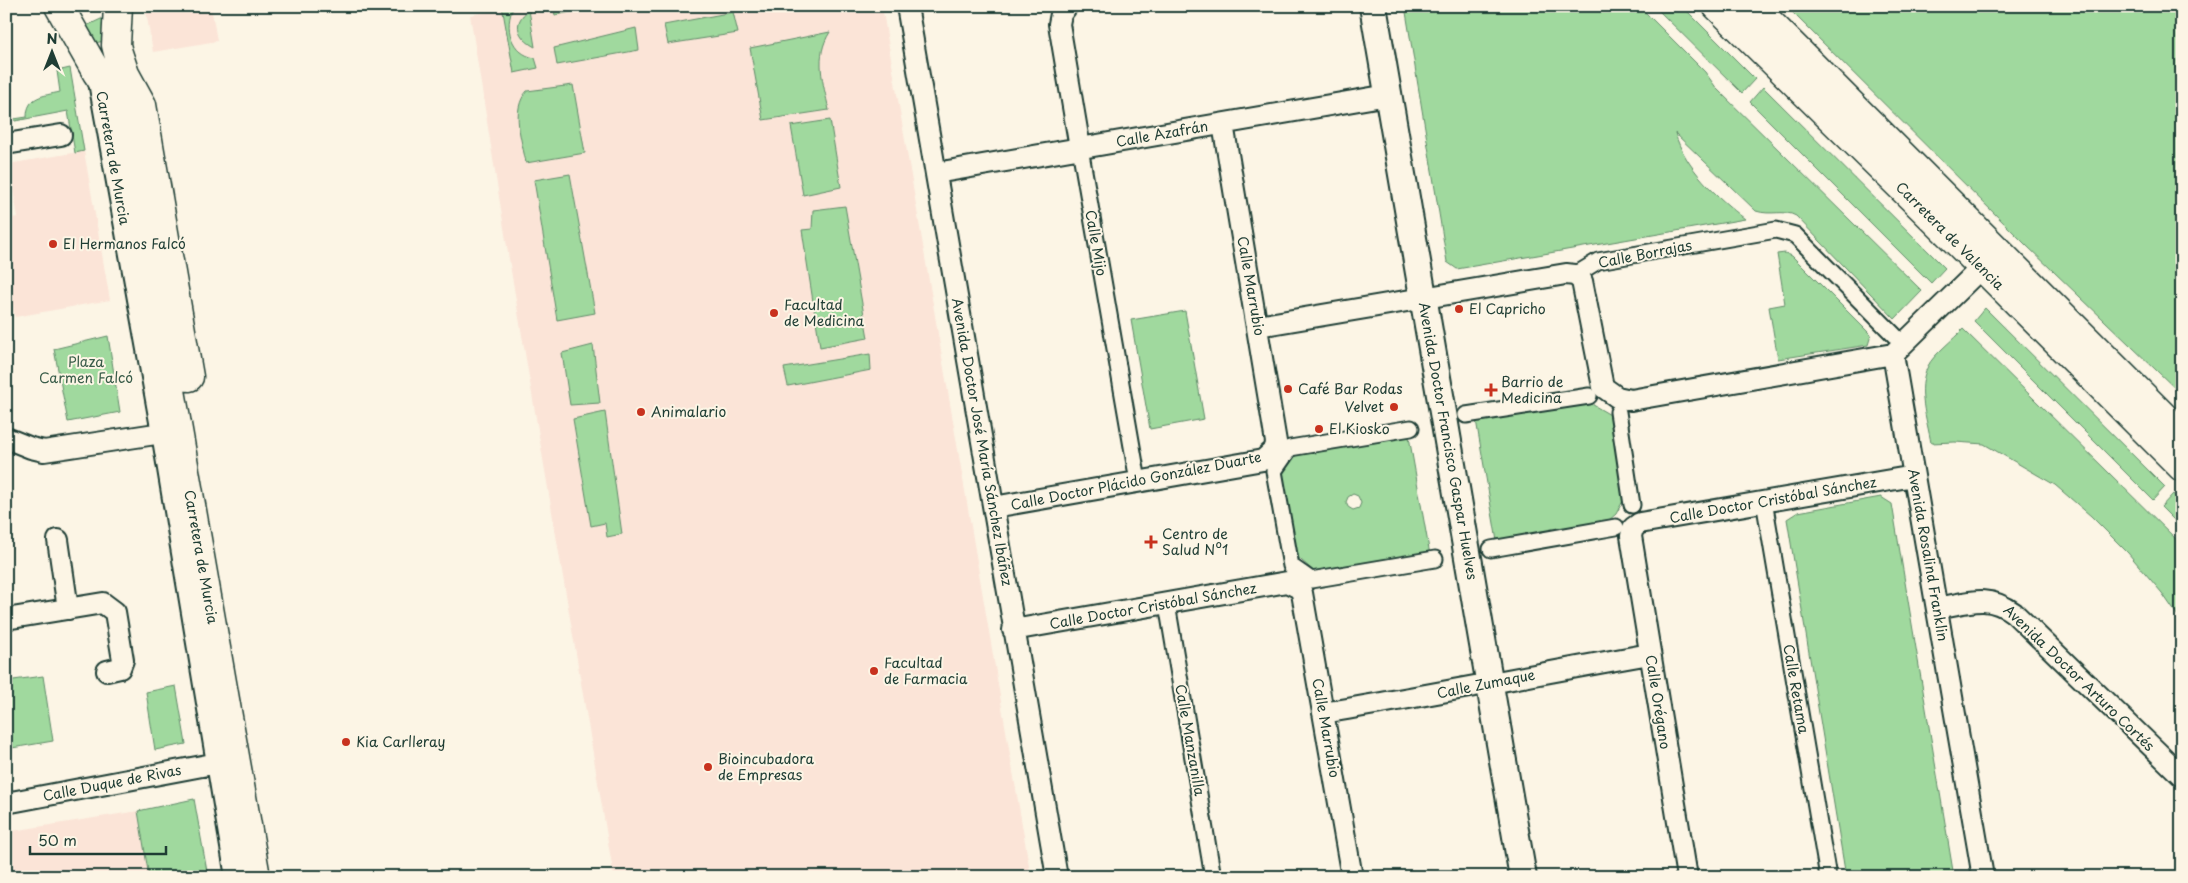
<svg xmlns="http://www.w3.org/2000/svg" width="2188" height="883" viewBox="0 0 2188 883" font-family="'Playpen Sans',sans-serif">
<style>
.built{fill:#fbe4d7}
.green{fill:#a0d99e;stroke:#608b69;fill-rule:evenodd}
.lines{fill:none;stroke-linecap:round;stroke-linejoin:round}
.pedestrian-casing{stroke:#1f3d34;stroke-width:19}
.minor-casing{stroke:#1f3d34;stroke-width:24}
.tertiary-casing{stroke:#1f3d34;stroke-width:30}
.primary-casing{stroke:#1f3d34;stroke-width:31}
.pedestrian{stroke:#fcf5e5;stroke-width:15}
.minor{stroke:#fcf5e5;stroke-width:20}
.tertiary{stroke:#fcf5e5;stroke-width:26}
.primary{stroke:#fcf5e5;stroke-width:28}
.poi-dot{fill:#c8321e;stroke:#fcf5e5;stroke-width:2}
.labels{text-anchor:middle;stroke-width:4;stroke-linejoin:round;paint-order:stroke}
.street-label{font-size:14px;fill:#1f3d34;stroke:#fcf5e5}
.poi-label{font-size:14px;fill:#1f3d34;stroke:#fcf5e5;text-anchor:start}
.park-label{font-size:14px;fill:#395c49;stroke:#fcf5e5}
</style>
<rect width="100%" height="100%" fill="#fcf5e5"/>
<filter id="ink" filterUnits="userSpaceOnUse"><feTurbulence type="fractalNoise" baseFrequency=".02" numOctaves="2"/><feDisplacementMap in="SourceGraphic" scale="10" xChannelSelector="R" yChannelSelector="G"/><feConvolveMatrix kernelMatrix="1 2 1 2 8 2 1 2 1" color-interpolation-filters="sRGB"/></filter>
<g filter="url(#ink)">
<path class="built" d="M 145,6 L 211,6 L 217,41 L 153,52 Z
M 502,6 L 882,6 L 1031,877 L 614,877 L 508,253 L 470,15 L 502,9 Z
M 84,151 L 110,300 L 15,317 L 6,269 L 6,219 L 18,217 L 8,164 Z
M 138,811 L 149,877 L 6,877 L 6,832 Z"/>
<path class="green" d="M 502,6 L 514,6 C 503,27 511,54 535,58 L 538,68 L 514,73 Z
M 553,6 L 604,6 L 555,15 Z
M 1405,6 L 1639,6 L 1705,72 L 1717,89 L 1922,291 L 1895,319 L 1796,216 C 1784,209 1771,216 1756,211 L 1675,133 C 1685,168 1717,197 1745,219 L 1457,269 L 1447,262 Z
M 1654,6 L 1682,6 L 1755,79 L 1742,93 Z
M 1786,6 L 2182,6 L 2182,395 L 2027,246 Z
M 529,10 L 535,47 C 518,38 511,23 529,10 Z
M 733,12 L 738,33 L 668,44 L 664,25 Z
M 101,19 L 104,19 L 105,41 L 94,43 L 84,27 Z
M 636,28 L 639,50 L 557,65 L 554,48 Z
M 830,32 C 814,57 823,82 829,110 L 763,120 L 750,48 Z
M 70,68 L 84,151 L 75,153 L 68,111 L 15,121 L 14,119 L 27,117 C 27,96 43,96 60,92 L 57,71 Z
M 573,85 L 585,153 L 526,163 C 522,140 510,110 527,91 Z
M 1763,87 L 1945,268 L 1931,283 L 1750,102 Z
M 830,120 L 841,187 L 803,195 L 791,126 Z
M 570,174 L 595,313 L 557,320 L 534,180 Z
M 845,206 L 868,338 L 820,347 L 802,230 L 812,229 L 813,210 Z
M 1785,253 L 1792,256 L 1871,335 L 1868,345 L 1778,359 L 1769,307 L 1785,304 L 1777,254 Z
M 1985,308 L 2165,487 L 2153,500 L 1974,321 Z
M 1185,311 L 1204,419 L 1150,429 L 1131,320 Z
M 1963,329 L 2182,545 L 2182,622 L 2162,593 L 2128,553 L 2091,516 L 2055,485 L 1984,444 L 1955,442 L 1931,443 C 1927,419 1916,389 1928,366 C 1933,355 1954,339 1963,329 Z
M 108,336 L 120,412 L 68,422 L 54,349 Z
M 593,345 L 600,403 L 570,405 L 562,353 Z
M 870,354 L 871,370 L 788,386 L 784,368 Z
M 1583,399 L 1612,416 L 1625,497 L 1616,514 L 1608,521 L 1497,541 L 1476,420 Z
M 605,412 L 622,534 L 607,537 L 605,523 L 591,526 L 573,419 Z
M 1408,431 L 1430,555 L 1317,574 L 1294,554 L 1280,470 L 1297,451 ZM 1353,494 L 1358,496 L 1361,503 L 1359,508 L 1353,510 L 1348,507 L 1346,502 L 1348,497 Z
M 2173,494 L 2182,503 L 2182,528 L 2161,507 Z
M 1881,497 L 1892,504 L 1954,877 L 1846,877 L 1787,519 L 1798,512 Z
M 43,676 L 53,741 L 6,749 L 6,681 Z
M 176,686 L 186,744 L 155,750 L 146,692 Z
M 194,799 L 208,877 L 149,877 L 138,811 Z"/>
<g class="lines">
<defs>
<path id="pedestrian" d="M 1080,148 L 1138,481
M 1575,275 L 1598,261 L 1776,230 L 1795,235 L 1903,344
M 1618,412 L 1632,505
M 1466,415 L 1589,396
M 1411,428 L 1290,448 L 1274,471 L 1291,566 L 1311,580 L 1435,559
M 1764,501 L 1828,877
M 1491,549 L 1616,527
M 1167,604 L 1213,877"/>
<path id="minor" d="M 907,6 L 1057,877
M 1067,6 L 1061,14 L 1059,24 L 1080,148
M 99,82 L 162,433 L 236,877
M 6,144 L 61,135
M 936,173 L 1388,95
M 1258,326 L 1566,274 L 1575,275 L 1582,281 L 1603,387 L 1617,397 L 1631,400 L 1893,354
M 1893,354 L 1983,877
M 1893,354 L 1981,268
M 6,438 L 31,448 L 44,451 L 162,433
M 994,507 L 1263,460 L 1275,449 L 1276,442 L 1223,124
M 58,540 L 68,609
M 1937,608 C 1968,603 1987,593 2014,613 L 2182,776
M 6,619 L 103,603 L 115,612 L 123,660 L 120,668 L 107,671
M 1013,630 L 1287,582 L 1299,588 L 1302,593 L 1352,877
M 1323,713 C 1432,695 1541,673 1650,654
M 6,803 L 218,763
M 1687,877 L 1631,536 L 1633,528 L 1640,523 L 1914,476"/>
<path id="tertiary" d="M 1373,6 L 1523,877"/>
<path id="primary" d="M 59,6 L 97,73 L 122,110 L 256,877
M 118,6 L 116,45 L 118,53 L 125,74 L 142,105 L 189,377
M 1717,6 L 1956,241 L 2182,467
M 1753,6 L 2182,435"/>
</defs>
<use href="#pedestrian" class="pedestrian-casing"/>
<use href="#minor" class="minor-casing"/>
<use href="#tertiary" class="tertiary-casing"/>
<use href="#primary" class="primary-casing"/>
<use href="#pedestrian" class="pedestrian"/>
<use href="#minor" class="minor"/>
<use href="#tertiary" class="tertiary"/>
<use href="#primary" class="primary"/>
</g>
</g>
<g class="poi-dot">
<circle cx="53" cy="244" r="5"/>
<circle cx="1459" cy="309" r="5"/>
<circle cx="774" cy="313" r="5"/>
<circle cx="1288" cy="389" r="5"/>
<path d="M1488.5 382.5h5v5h5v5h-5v5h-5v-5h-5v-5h5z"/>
<circle cx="1394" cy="407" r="5"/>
<circle cx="641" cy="412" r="5"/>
<circle cx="1319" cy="429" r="5"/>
<path d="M1148.5 534.5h5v5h5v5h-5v5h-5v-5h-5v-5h5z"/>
<circle cx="874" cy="671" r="5"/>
<circle cx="346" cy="742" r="5"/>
<circle cx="708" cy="767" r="5"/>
</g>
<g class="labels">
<g class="street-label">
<text transform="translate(1162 134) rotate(-10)" y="5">Calle Azafrán</text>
<text transform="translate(113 158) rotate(80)" y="5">Carretera de Murcia</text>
<text transform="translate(1950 236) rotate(45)" y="5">Carretera de Valencia</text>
<text transform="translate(1096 243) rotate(80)" y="5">Calle Mijo</text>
<text transform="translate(1645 254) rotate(-11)" y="5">Calle Borrajas</text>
<text transform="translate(1251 286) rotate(80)" y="5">Calle Marrubio</text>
<text transform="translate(1448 441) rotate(80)" y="5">Avenida Doctor Francisco Gaspar Huelves</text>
<text transform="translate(982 442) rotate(80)" y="5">Avenida Doctor José María Sánchez Ibáñez</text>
<text transform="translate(1136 481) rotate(-11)" y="5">Calle Doctor Plácido González Duarte</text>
<text transform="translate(1773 500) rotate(-10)" y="5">Calle Doctor Cristóbal Sánchez</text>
<text transform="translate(1928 555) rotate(80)" y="5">Avenida Rosalind Franklin</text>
<text transform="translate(201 557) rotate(80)" y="5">Carretera de Murcia</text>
<text transform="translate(1153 606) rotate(-10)" y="5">Calle Doctor Cristóbal Sánchez</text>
<text transform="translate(2079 678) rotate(44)" y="5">Avenida Doctor Arturo Cortés</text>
<text transform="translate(1486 684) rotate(-11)" y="5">Calle Zumaque</text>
<text transform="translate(1796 689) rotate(80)" y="5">Calle Retama</text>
<text transform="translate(1658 702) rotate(81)" y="5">Calle Orégano</text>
<text transform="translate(1326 728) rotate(80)" y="5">Calle Marrubio</text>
<text transform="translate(1190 740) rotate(80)" y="5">Calle Manzanilla</text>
<text transform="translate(112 783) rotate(-11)" y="5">Calle Duque de Rivas</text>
</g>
<g class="poi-label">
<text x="63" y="249">EI Hermanos Falcó</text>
<text x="784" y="310">Facultad<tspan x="784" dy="16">de Medicina</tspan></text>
<text x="1469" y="314">El Capricho</text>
<text x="1501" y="387">Barrio de<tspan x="1501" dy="16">Medicina</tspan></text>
<text x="1298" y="394">Café Bar Rodas</text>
<text x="1384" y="412" text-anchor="end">Velvet</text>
<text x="651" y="417">Animalario</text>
<text x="1329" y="434">El Kiosko</text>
<text x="1162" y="539">Centro de<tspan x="1162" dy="16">Salud Nº1</tspan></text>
<text x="884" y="668">Facultad<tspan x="884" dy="16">de Farmacia</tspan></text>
<text x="356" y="747">Kia Carlleray</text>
<text x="718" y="764">Bioincubadora<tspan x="718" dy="16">de Empresas</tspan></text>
</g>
<g class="park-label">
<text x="86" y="367">Plaza<tspan x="86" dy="16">Carmen Falcó</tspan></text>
</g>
</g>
<rect width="2188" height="883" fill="none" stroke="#fcf5e5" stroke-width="25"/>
<rect x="12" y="12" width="2163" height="858" fill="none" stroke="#1f3d34" stroke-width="2" filter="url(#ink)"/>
<g transform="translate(52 52)" stroke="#fcf5e5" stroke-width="4" paint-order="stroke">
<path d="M0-4L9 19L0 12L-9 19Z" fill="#1f3d34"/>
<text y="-8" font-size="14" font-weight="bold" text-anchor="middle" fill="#1f3d34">N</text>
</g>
<path d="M30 846v8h136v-8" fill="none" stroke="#1f3d34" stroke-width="2.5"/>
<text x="38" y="846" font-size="15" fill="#1f3d34" stroke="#fcf5e5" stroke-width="4" paint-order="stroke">50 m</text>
</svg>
